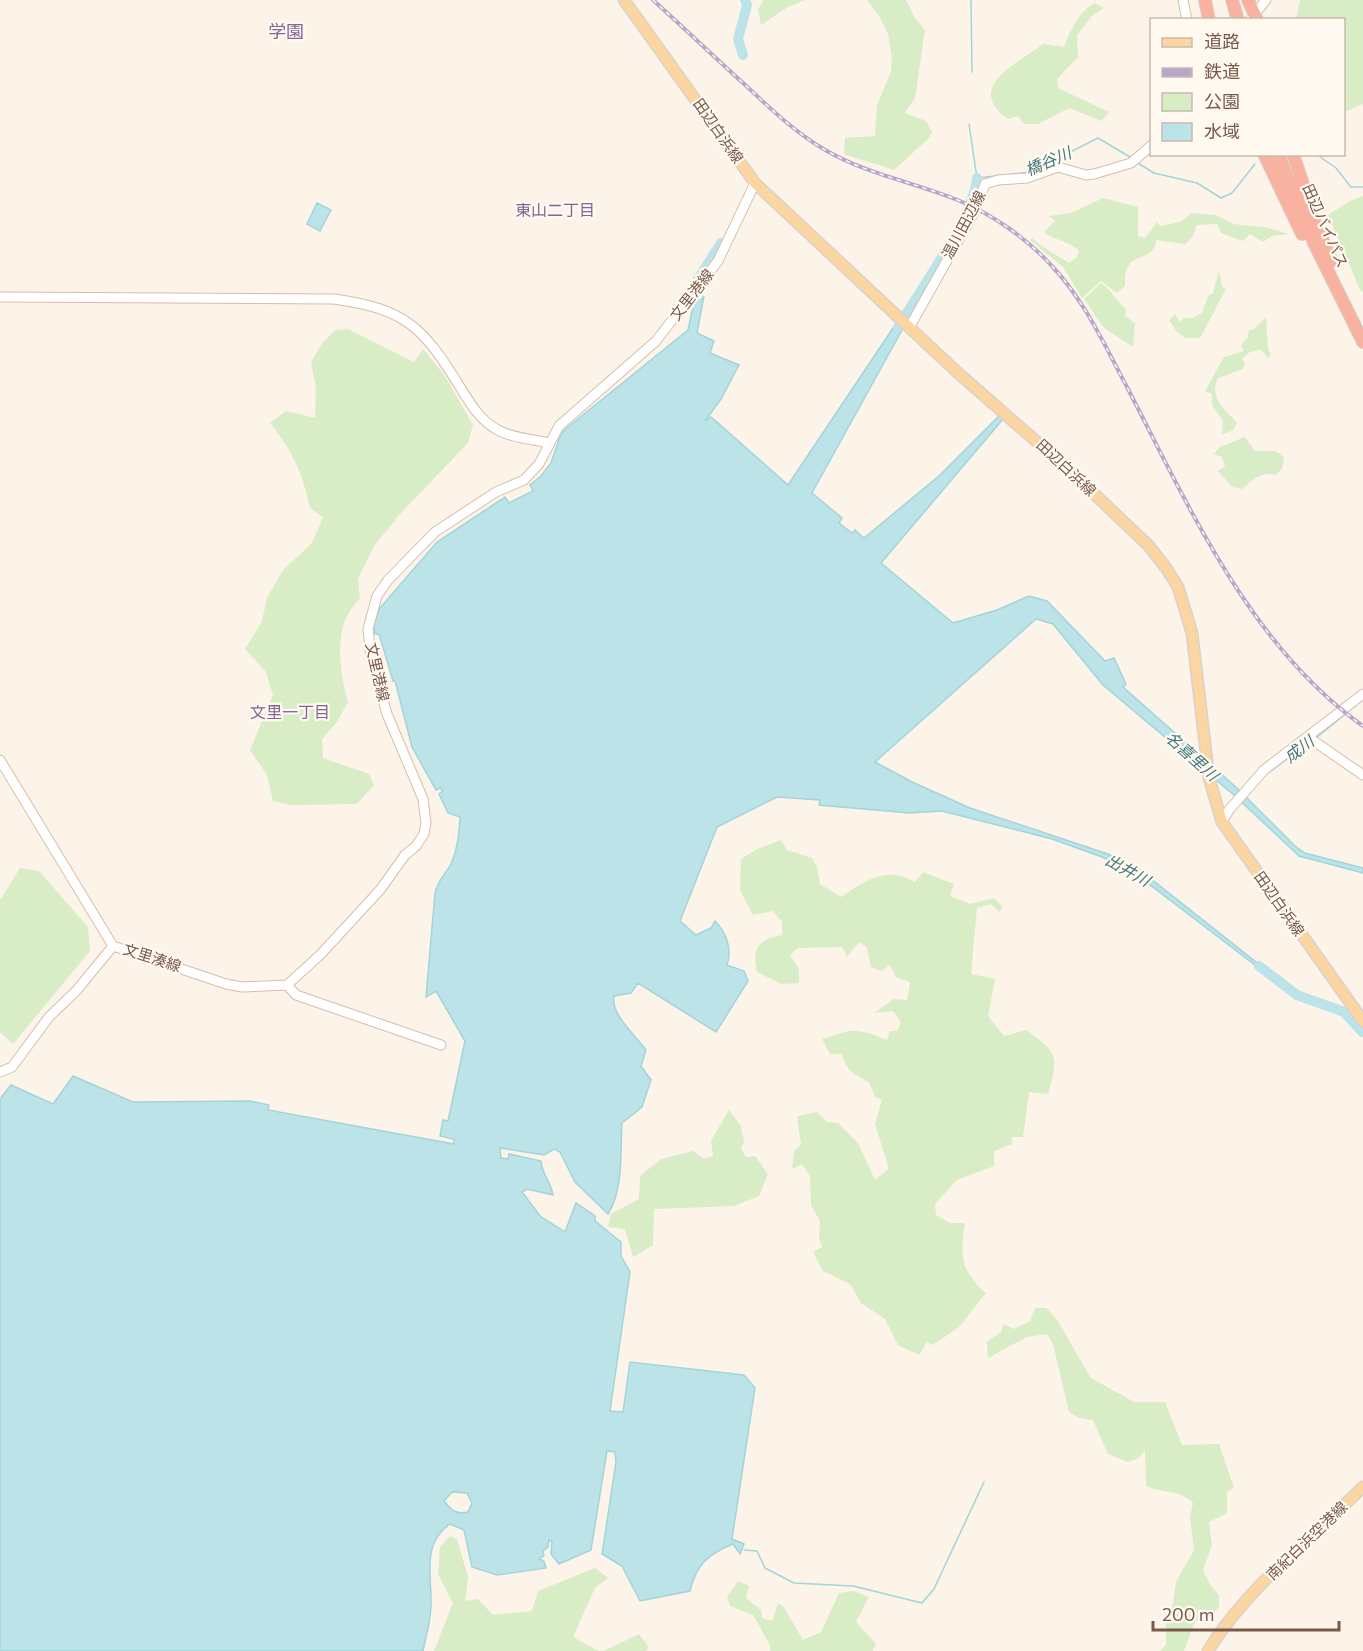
<svg xmlns="http://www.w3.org/2000/svg" width="1363" height="1651" viewBox="0 0 1363 1651" font-family="Commissioner,'Noto Sans JP',sans-serif">
<style>
.green{fill:#d8ecc6}
.water{fill:#bce4e8;stroke:#a2d4da;stroke-width:1.5;fill-rule:evenodd}
.lines{fill:none;stroke-linecap:round;stroke-linejoin:round}
.stream{stroke:#a2d4da;stroke-width:1.5}
.river{stroke:#bce4e8;stroke-width:10}
.secondary-casing{stroke:#d6bdad;stroke-width:11}
.primary-casing{stroke:#d9d1cd;stroke-width:13}
.highway-casing{stroke:#d9d1cd;stroke-width:14}
.secondary{stroke:#fff;stroke-width:9}
.primary{stroke:#fcd6a1;stroke-width:10}
.highway{stroke:#f8b29f;stroke-width:12}
.rail-casing{stroke:#b7a6c9;stroke-width:4}
.rail{stroke:#fff9f0;stroke-width:1.5;stroke-dasharray:4.5;stroke-linecap:butt}
.labels{text-anchor:middle;stroke-width:4.5;stroke-linejoin:round;paint-order:stroke}
.street-label{font-size:15px;fill:#79594b;stroke:#fff9f0}
.water-label{font-size:16px;font-style:italic;fill:#3e777e;stroke:#fff9f0}
.neighbourhood-label{font-size:16px;fill:#826495;stroke:#fff9f0}
.quarter-label{font-size:18px;fill:#826495;stroke:#fff9f0}
</style>
<rect width="100%" height="100%" fill="#fdf4e9"/>
<path class="green" d="M 764,0 L 805,0 L 788,7 L 761,25 L 758,9 Z
M 867,0 L 906,0 L 915,18 L 925,30 L 915,98 L 905,113 L 926,121 L 932,132 L 929,138 L 894,170 L 844,154 L 845,138 L 875,136 L 877,105 L 891,72 L 892,58 L 888,34 L 879,16 Z
M 1300,0 L 1363,0 L 1363,104 L 1344,112 L 1344,20 L 1296,19 Z
M 1095,3 L 1104,8 L 1093,15 L 1077,35 L 1078,57 L 1057,79 L 1058,88 L 1109,112 L 1102,121 L 1069,108 L 1038,124 L 1024,124 L 1018,116 L 1008,119 C 963,87 1019,63 1043,44 L 1064,47 C 1070,31 1079,11 1095,3 Z
M 1363,196 L 1363,292 L 1360,290 L 1328,215 L 1350,201 Z
M 1103,198 L 1138,207 L 1138,236 L 1145,238 L 1157,222 L 1160,226 L 1180,222 L 1192,213 L 1216,215 L 1233,224 L 1264,227 L 1289,234 L 1272,236 L 1263,242 L 1250,234 L 1243,241 L 1221,233 L 1217,224 L 1197,225 L 1193,236 L 1185,244 L 1156,240 C 1153,267 1123,246 1125,286 L 1117,293 L 1101,281 L 1082,298 L 1063,267 L 1030,240 L 1032,238 C 1043,248 1057,255 1069,263 L 1077,257 L 1079,251 C 1070,241 1055,241 1044,232 L 1055,221 L 1049,216 L 1071,213 Z
M 1219,271 L 1222,287 L 1226,289 L 1200,338 L 1185,338 L 1176,331 L 1169,320 L 1175,314 L 1180,322 L 1184,318 L 1193,318 L 1202,313 L 1208,296 L 1213,293 Z
M 1101,283 C 1112,291 1116,300 1126,309 L 1125,316 L 1135,323 L 1133,347 L 1104,328 L 1084,299 Z
M 1266,317 L 1268,349 L 1271,354 L 1268,358 L 1261,350 L 1250,352 L 1242,358 L 1245,363 L 1243,369 L 1218,378 C 1208,397 1226,410 1237,423 L 1233,430 L 1222,435 L 1223,421 L 1212,405 L 1212,394 L 1205,391 L 1224,357 L 1244,351 L 1241,346 L 1244,340 L 1247,339 L 1249,330 L 1254,329 Z
M 348,329 L 414,362 L 423,349 L 445,376 L 473,425 L 468,443 L 400,514 L 374,546 L 358,579 L 360,599 C 332,623 339,670 348,702 L 337,722 L 322,739 L 323,758 L 369,774 L 374,785 L 357,804 L 291,805 L 273,801 L 267,775 L 250,750 L 273,695 L 266,672 L 245,649 L 262,621 L 267,598 L 283,570 L 312,543 L 323,517 L 310,508 C 303,474 292,450 270,423 L 286,411 L 315,418 L 316,388 L 311,362 L 323,342 L 335,330 Z
M 1245,437 L 1255,451 L 1275,451 L 1284,457 L 1282,469 L 1275,475 C 1261,471 1253,480 1242,489 L 1232,487 L 1218,471 L 1225,466 L 1222,457 L 1214,454 L 1220,447 Z
M 781,840 L 787,850 L 812,858 L 817,867 L 820,884 L 841,897 C 865,881 886,865 915,882 L 923,872 L 954,884 L 950,896 L 970,904 L 994,898 L 1003,907 L 999,912 L 991,904 L 977,908 L 971,974 L 995,979 L 988,1016 L 1004,1036 L 1026,1030 C 1058,1052 1059,1057 1048,1094 L 1029,1092 L 1023,1137 L 1012,1137 L 1012,1144 L 994,1151 L 994,1166 L 957,1180 L 935,1204 L 936,1215 L 950,1223 L 965,1223 C 960,1256 960,1270 986,1293 L 959,1327 L 933,1345 L 927,1342 L 919,1355 L 898,1345 L 885,1319 L 861,1303 L 850,1284 L 823,1271 L 813,1252 L 822,1247 L 819,1236 L 820,1221 L 811,1205 L 810,1176 L 802,1164 L 792,1169 L 794,1151 L 801,1144 L 797,1116 L 817,1112 L 827,1122 L 838,1123 L 858,1143 L 875,1180 L 889,1169 L 875,1124 L 882,1100 L 875,1097 L 869,1082 C 855,1075 846,1071 842,1054 L 830,1054 L 822,1039 C 831,1037 837,1034 845,1032 C 859,1028 874,1035 887,1040 L 890,1031 L 897,1031 L 901,1022 L 893,1011 L 874,1013 L 894,999 L 907,1000 L 910,982 L 896,977 L 890,965 L 881,971 L 871,967 L 867,947 L 859,942 L 847,957 L 842,947 L 798,948 L 790,955 L 799,969 L 799,983 L 781,984 L 757,972 C 752,948 757,940 782,935 L 782,922 L 773,911 L 753,915 L 740,890 L 741,859 L 757,849 Z
M 20,868 L 39,871 L 88,927 L 90,951 L 13,1044 L 0,1032 L 0,900 Z
M 729,1110 L 741,1126 L 744,1142 L 741,1149 L 746,1157 L 755,1156 L 768,1174 L 759,1196 L 734,1206 L 654,1209 L 653,1245 L 633,1257 L 625,1229 L 608,1227 L 611,1214 L 639,1199 L 640,1176 L 661,1159 L 693,1151 L 704,1159 L 713,1156 L 711,1141 Z
M 1035,1308 L 1046,1308 L 1056,1318 L 1091,1378 L 1134,1402 L 1165,1402 L 1182,1445 L 1219,1444 L 1234,1488 L 1227,1492 L 1227,1513 L 1209,1522 L 1212,1545 L 1203,1570 L 1211,1586 L 1219,1595 L 1219,1607 L 1206,1620 L 1195,1621 L 1184,1651 L 1160,1651 L 1166,1645 L 1166,1624 L 1172,1608 L 1176,1582 L 1194,1550 L 1190,1517 L 1193,1503 C 1179,1489 1164,1494 1146,1486 L 1145,1450 L 1139,1458 L 1128,1462 L 1108,1454 L 1093,1420 L 1079,1418 L 1069,1412 L 1053,1344 L 1047,1334 L 1027,1337 L 988,1358 L 987,1342 L 1001,1332 L 1004,1324 L 1014,1329 L 1030,1321 Z
M 450,1536 L 457,1539 L 468,1577 L 465,1601 L 478,1599 L 493,1615 L 532,1611 L 538,1591 L 595,1568 L 608,1578 L 595,1588 L 573,1637 L 599,1651 L 434,1651 L 453,1603 L 438,1574 L 440,1547 Z
M 738,1581 L 749,1586 L 746,1598 L 761,1610 L 762,1618 L 772,1621 L 778,1603 L 783,1606 L 803,1640 L 821,1632 L 839,1593 L 853,1591 L 869,1597 L 856,1622 L 876,1644 L 873,1651 L 770,1651 L 770,1645 L 753,1615 L 730,1606 L 727,1597 Z
M 639,1634 L 649,1647 L 646,1651 L 604,1651 Z"/>
<path class="water" d="M 317,203 L 331,210 L 320,231 L 307,224 Z
M 704,296 L 697,333 L 714,341 L 710,353 L 739,365 L 721,399 L 705,421 L 711,417 L 788,485 L 895,325 L 902,330 L 812,493 L 842,518 L 839,523 L 852,533 L 855,530 L 864,538 L 939,476 L 999,416 L 1003,419 L 881,563 L 953,623 L 997,610 L 1029,596 L 1047,601 L 1105,661 L 1114,658 L 1126,684 L 1123,687 L 1237,788 L 1297,848 L 1305,853 L 1363,868 L 1363,873 L 1299,856 L 1235,796 L 1103,685 L 1053,624 L 1036,619 L 875,762 L 912,782 L 970,808 L 1108,854 L 1141,871 L 1271,974 L 1268,975 L 1133,872 L 1102,857 L 1052,839 L 942,811 L 909,813 L 819,805 L 820,800 L 777,797 L 717,827 L 680,921 L 696,935 L 711,928 L 715,921 C 727,933 732,950 727,965 L 744,971 L 748,981 L 716,1032 L 638,983 L 631,993 L 614,996 C 610,1014 636,1036 646,1050 L 641,1066 L 651,1080 L 642,1107 L 622,1123 C 620,1153 624,1188 608,1214 L 575,1182 L 560,1152 L 554,1149 L 544,1155 L 500,1148 L 501,1158 L 508,1159 L 509,1154 L 541,1161 C 542,1175 551,1182 553,1195 L 527,1189 L 522,1192 L 541,1217 L 565,1232 L 576,1203 L 595,1216 L 595,1221 L 621,1242 L 621,1256 L 630,1272 L 610,1411 L 623,1412 L 630,1362 L 744,1375 L 755,1388 L 732,1539 L 744,1544 L 740,1554 L 733,1544 C 708,1554 696,1565 690,1591 L 640,1601 L 622,1566 L 602,1554 L 616,1462 L 615,1452 L 607,1451 L 591,1550 L 559,1564 L 551,1554 L 552,1541 L 549,1540 L 548,1547 L 543,1551 L 544,1556 L 539,1559 L 544,1561 L 546,1568 L 497,1575 L 472,1567 L 464,1530 L 450,1524 C 421,1544 432,1576 431,1605 C 431,1620 426,1636 423,1651 L 0,1651 L 0,1099 L 11,1085 L 53,1104 L 73,1076 L 133,1102 L 250,1101 L 269,1105 L 268,1110 L 454,1144 L 454,1139 L 440,1136 L 443,1120 L 448,1121 L 465,1041 L 436,991 L 426,997 L 435,893 C 438,880 445,875 451,864 C 458,848 459,834 460,817 L 448,813 L 439,794 L 443,791 L 440,788 L 436,790 L 412,747 L 395,681 L 393,681 L 379,634 L 375,634 L 374,625 L 379,609 L 437,542 L 505,497 L 509,503 L 533,491 L 530,485 L 541,476 L 551,463 L 561,434 L 568,427 L 688,330 L 692,311 ZM 452,1492 L 467,1493 L 472,1503 L 468,1512 C 456,1515 451,1510 444,1501 Z"/>
<g class="lines">
<path class="stream" d="M 971,0 L 972,72
M 969,124 L 977,178 L 1031,172 L 1098,138 L 1130,157
M 1316,154 L 1336,168 L 1351,187 L 1363,187
M 1136,162 L 1154,173 L 1197,183 L 1221,198 L 1232,193 L 1255,164
M 1316,738 L 1360,702
M 1268,773 L 1310,742
M 744,1550 L 757,1551 L 765,1568 L 794,1583 L 853,1586 L 922,1603 L 934,1589 L 984,1482"/>
<path class="river" d="M 743,55 L 738,39 L 747,5 L 745,0
M 696,305 L 693,287 L 721,243
M 898,327 C 918,294 975,213 977,178
M 1259,966 L 1297,995 L 1344,1012 L 1362,1032"/>
<defs>
<path id="secondary" d="M 1183,0 L 1187,20
M 1250,20 L 1266,0
M 0,297 L 334,299 C 406,309 423,327 460,387 C 470,403 479,419 496,429 C 511,438 532,439 549,443
M 909,328 L 976,209 L 985,184 L 998,180 L 1027,178 L 1058,167 L 1086,175 L 1094,174 L 1131,163 L 1152,145
M 1308,737 L 1363,775
M 0,760 L 113,946
M 1222,822 L 1229,810 L 1264,770 L 1363,694
M 287,985 L 320,955 L 380,890 L 405,855 L 416,846 L 424,834 L 426,823 L 423,799 L 387,714 L 371,657 L 368,629 L 377,596 L 388,580 L 435,532 L 496,492 L 524,480 L 539,464 L 559,426 L 656,341 L 718,261 L 755,183
M 287,985 L 296,995 L 441,1045
M 0,1072 L 12,1067 L 49,1017 L 77,990 L 113,946 L 226,984 L 242,987 L 287,985"/>
<path id="primary" d="M 624,0 L 755,183 L 957,372 L 1068,469 L 1149,546 L 1166,568 L 1178,587 L 1192,633 L 1209,778 L 1222,822 L 1363,1021
M 1208,1651 C 1245,1590 1312,1537 1363,1487"/>
<path id="highway" d="M 1205,0 L 1209,20
M 1232,0 L 1238,20
M 1248,0 L 1257,20
M 1264,154 L 1302,234
M 1278,154 L 1314,243 L 1363,342
M 1293,154 L 1309,202
M 1304,197 L 1332,261"/>
</defs>
<use href="#secondary" class="secondary-casing"/>
<use href="#primary" class="primary-casing"/>
<use href="#highway" class="highway-casing"/>
<use href="#secondary" class="secondary"/>
<use href="#primary" class="primary"/>
<use href="#highway" class="highway"/>
<defs>
<path id="rail" d="M 653,0 C 683,27 712,55 742,82 C 769,107 795,133 827,151 C 869,175 917,183 960,201 C 993,215 1026,238 1050,264 C 1084,299 1105,346 1128,389 C 1189,507 1251,647 1363,726"/>
</defs>
<use href="#rail" class="rail-casing"/>
<use href="#rail" class="rail"/>
</g>
<g class="labels">
<g class="street-label">
<text transform="translate(718 131) rotate(55)" y="5">田辺白浜線</text>
<text transform="translate(964 225) rotate(-62)" y="5">温川田辺線</text>
<text transform="translate(1325 226) rotate(66)" y="5">田辺バイパス</text>
<text transform="translate(692 295) rotate(-52)" y="5">文里港線</text>
<text transform="translate(1066 468) rotate(43)" y="5">田辺白浜線</text>
<text transform="translate(377 672) rotate(77)" y="5">文里港線</text>
<text transform="translate(1279 904) rotate(55)" y="5">田辺白浜線</text>
<text transform="translate(152 958) rotate(18)" y="5">文里湊線</text>
<text transform="translate(1307 1541) rotate(-44)" y="5">南紀白浜空港線</text>
</g>
<g class="water-label">
<text transform="translate(1048 161) rotate(-23)" y="6">橋谷川</text>
<text transform="translate(1299 749) rotate(-37)" y="6">成川</text>
<text transform="translate(1192 756) rotate(42)" y="6">名喜里川</text>
<text transform="translate(1128 870) rotate(29)" y="6">出井川</text>
</g>
<g class="neighbourhood-label">
<text x="555" y="216">東山二丁目</text>
<text x="290" y="718">文里一丁目</text>
</g>
<g class="quarter-label">
<text x="286" y="38">学園</text>
</g>
</g>
<rect x="1150" y="18" width="195" height="138" fill="#fff9f0" stroke="#c9b9ae" stroke-width="1.5"/>
<rect x="1162" y="38" width="30" height="9" fill="#fcd6a1" stroke="#c9b9ae" stroke-width="1.5"/>
<text x="1204" y="48" font-size="18" fill="#79594b">道路</text>
<rect x="1162" y="68" width="30" height="9" fill="#b7a6c9" stroke="#c9b9ae" stroke-width="1.5"/>
<text x="1204" y="78" font-size="18" fill="#79594b">鉄道</text>
<rect x="1162" y="93" width="30" height="18" fill="#d8ecc6" stroke="#c9b9ae" stroke-width="1.5"/>
<text x="1204" y="108" font-size="18" fill="#79594b">公園</text>
<rect x="1162" y="123" width="30" height="18" fill="#bce4e8" stroke="#c9b9ae" stroke-width="1.5"/>
<text x="1204" y="138" font-size="18" fill="#79594b">水域</text>
<path d="M1153 1621v9h186v-9" fill="none" stroke="#79594b" stroke-width="3"/>
<text x="1162" y="1621" font-size="18" fill="#79594b" stroke="#fff9f0" stroke-width="4.5" paint-order="stroke">200 m</text>
</svg>
